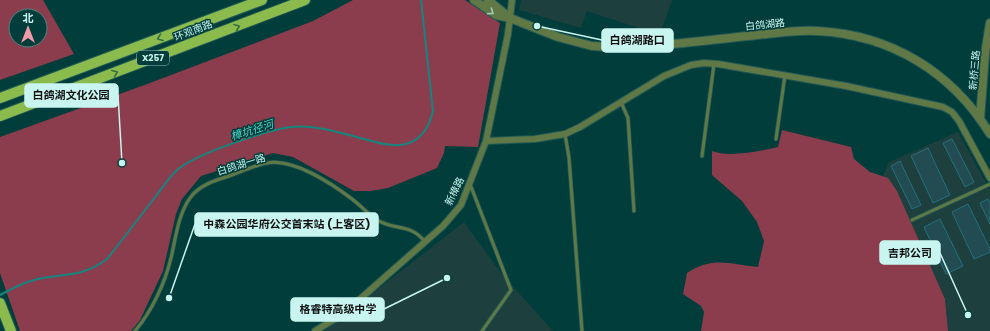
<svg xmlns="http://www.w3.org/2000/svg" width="990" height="331" viewBox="0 0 990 331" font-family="Poppins,'Noto Sans SC',sans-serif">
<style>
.built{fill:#1d403e}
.green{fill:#8c3d4d;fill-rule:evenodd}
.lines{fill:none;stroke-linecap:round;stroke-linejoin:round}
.stream{stroke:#138680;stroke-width:2}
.building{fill:#224b52;stroke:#24707c}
.service-casing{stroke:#215a57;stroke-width:4.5}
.minor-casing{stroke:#215a57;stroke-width:8}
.tertiary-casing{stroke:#215a57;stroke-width:10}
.primary-casing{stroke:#215a57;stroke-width:12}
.service{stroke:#607845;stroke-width:3}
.minor{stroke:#607845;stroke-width:6}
.tertiary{stroke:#607845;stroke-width:8}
.primary{stroke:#8bbb4c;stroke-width:10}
.oneway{stroke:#a4c9b4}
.oneway2{stroke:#386f41}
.labels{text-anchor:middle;stroke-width:3;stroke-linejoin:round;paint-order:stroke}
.shield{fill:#013d3a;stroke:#8cbeb9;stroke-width:1}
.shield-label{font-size:9px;font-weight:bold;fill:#c8f5f0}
.street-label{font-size:10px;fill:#c8f5f0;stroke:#013d3a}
.water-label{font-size:11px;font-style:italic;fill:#4fd8cf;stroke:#013d3a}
.leader{fill:none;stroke:#c8f5f0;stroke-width:1.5}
.callout-dot{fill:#c8f5f0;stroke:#013d3a;stroke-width:1.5}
.callout{fill:#c8f5f0;stroke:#c8f5f0;stroke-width:1.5}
.callout-label{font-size:11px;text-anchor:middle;font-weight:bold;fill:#111}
</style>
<rect width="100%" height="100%" fill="#013d3a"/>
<path class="built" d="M 521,0 L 672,0 L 660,35 L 587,11 L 581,28 L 519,10 Z
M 958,132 L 990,190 L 990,331 L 948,331 L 945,299 L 897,191 L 883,176 L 889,162 Z
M 464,222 L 501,273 L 553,331 L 324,331 Z"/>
<path class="green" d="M 0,0 L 43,0 L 74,54 L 0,80 ZM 16,16 L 40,16 L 40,40 L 16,40 Z
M 353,0 L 465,0 L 500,23 L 478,147 L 445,146 L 444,153 L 437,168 L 388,188 L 370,191 L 354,191 L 293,157 L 273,153 L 201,176 L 182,199 L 176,214 L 163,271 L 140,320 L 131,331 L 20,331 L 0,273 L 0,137 L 150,83 L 313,21 Z
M 782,130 L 851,147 L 854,159 L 870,172 L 888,178 L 897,191 L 945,299 L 948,331 L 701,331 L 704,312 L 701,306 L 683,294 L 687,273 C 712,256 730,264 758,267 L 764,241 L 757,222 L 742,201 L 712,175 L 712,151 C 728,158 761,151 778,147 Z"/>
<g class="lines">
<path class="stream" d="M 0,295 C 11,289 22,283 34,280 C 62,273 82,278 107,259 C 123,239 139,218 155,197 C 162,189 168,178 176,171 C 192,155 267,130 291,127 C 317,124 343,134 368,140 C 378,143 389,146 400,145 C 420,143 429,128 433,111 L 421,0"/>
</g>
<path class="building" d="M 952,139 L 974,182 L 965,187 L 943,143 Z
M 928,148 L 950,195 L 933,203 L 911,156 Z
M 900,161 L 921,205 L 912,209 L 891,166 Z
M 988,199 L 990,203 L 990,224 L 980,203 Z
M 968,204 L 990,249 L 990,252 L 974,259 L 952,212 Z
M 940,219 L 963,266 L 946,274 L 924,227 Z"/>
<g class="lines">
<defs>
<path id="service" d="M 621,102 L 628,118 L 634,211
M 565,134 L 569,158 L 582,331
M 776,139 L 785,75
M 702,156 L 714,64
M 470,184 L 511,290 L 482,331
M 912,220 L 990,184
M 135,331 C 152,311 165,283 171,258 C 176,237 178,215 190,198 C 200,184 217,180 232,175 C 243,171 255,165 267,163 C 293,158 331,183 352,199 C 360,205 368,214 377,220 C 395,231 411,223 425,242"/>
<path id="minor" d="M 486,141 L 535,139 L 565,134 L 580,127 L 664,76 L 691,65 L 704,63 L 718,64 L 846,86 L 943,107 L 952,112 L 959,121 L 990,178
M 315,331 L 343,314 L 443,226 L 461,205 L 486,141 L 508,34 L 512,0"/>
<path id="tertiary" d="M 474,0 L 496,15 L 510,18 L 558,37 L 592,46 L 609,47 C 655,47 702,41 748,36 C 771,34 795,29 818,31 C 891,35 952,72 990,134
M 488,0 L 510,18
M 980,119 L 985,54 L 990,23"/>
<path id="primary" d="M 0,98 L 262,0
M 0,116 L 305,0
M 0,303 L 11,331"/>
</defs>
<use href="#service" class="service-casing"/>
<use href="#minor" class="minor-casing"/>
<use href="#tertiary" class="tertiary-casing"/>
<use href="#primary" class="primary-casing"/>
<use href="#service" class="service"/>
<use href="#minor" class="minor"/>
<use href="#tertiary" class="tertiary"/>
<use href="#primary" class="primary"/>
</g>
<defs><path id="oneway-chevron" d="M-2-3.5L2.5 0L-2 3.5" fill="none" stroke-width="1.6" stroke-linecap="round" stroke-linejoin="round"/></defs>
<use class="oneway" href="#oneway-chevron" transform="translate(491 12) rotate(34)"/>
<g class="oneway2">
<use href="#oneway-chevron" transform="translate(237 27) rotate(-21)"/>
<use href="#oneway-chevron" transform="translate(160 38) rotate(159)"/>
<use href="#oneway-chevron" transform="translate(115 73) rotate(-21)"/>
</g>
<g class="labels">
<rect class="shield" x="137" y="51" width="32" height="14" rx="3"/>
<g class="shield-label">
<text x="153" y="61">X257</text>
</g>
<g class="street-label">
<text transform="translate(765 24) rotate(-6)" y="4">白鸽湖路</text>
<text transform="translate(193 30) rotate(-21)" y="4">环观南路</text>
<text transform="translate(974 70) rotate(-85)" y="4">新桥三路</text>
<text transform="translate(241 164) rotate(-17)" y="4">白鸽湖一路</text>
<text transform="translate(454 191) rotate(-64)" y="4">新樟路</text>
</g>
<g class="water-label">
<text transform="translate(252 130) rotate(-18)" y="4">樟坑径河</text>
</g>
</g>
<path class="leader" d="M537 26L602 40M122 163L118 95M169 298L195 224M968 315L940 253M447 278L384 309"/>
<g class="callout-dot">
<circle cx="537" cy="26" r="4"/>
<circle cx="122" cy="163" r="4"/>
<circle cx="169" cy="298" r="4"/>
<circle cx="968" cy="315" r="4"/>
<circle cx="447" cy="278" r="4"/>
</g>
<g class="callout">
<rect x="602" y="29" width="71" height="23" rx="4"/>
<rect x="25" y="84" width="93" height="23" rx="4"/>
<rect x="195" y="213" width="183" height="23" rx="4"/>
<rect x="880" y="241" width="60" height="23" rx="4"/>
<rect x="291" y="298" width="93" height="23" rx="4"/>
</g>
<g class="callout-label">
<text x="637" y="44">白鸽湖路口</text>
<text x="71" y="99">白鸽湖文化公园</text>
<text x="287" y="228">中森公园华府公交首末站 (上客区)</text>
<text x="910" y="257">吉邦公司</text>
<text x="338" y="313">格睿特高级中学</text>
</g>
<g transform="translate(28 28)"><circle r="19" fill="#013d3a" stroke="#518783"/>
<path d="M0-3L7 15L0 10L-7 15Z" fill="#f39aa8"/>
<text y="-6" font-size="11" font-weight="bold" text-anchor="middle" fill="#c8f5f0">北</text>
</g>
</svg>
